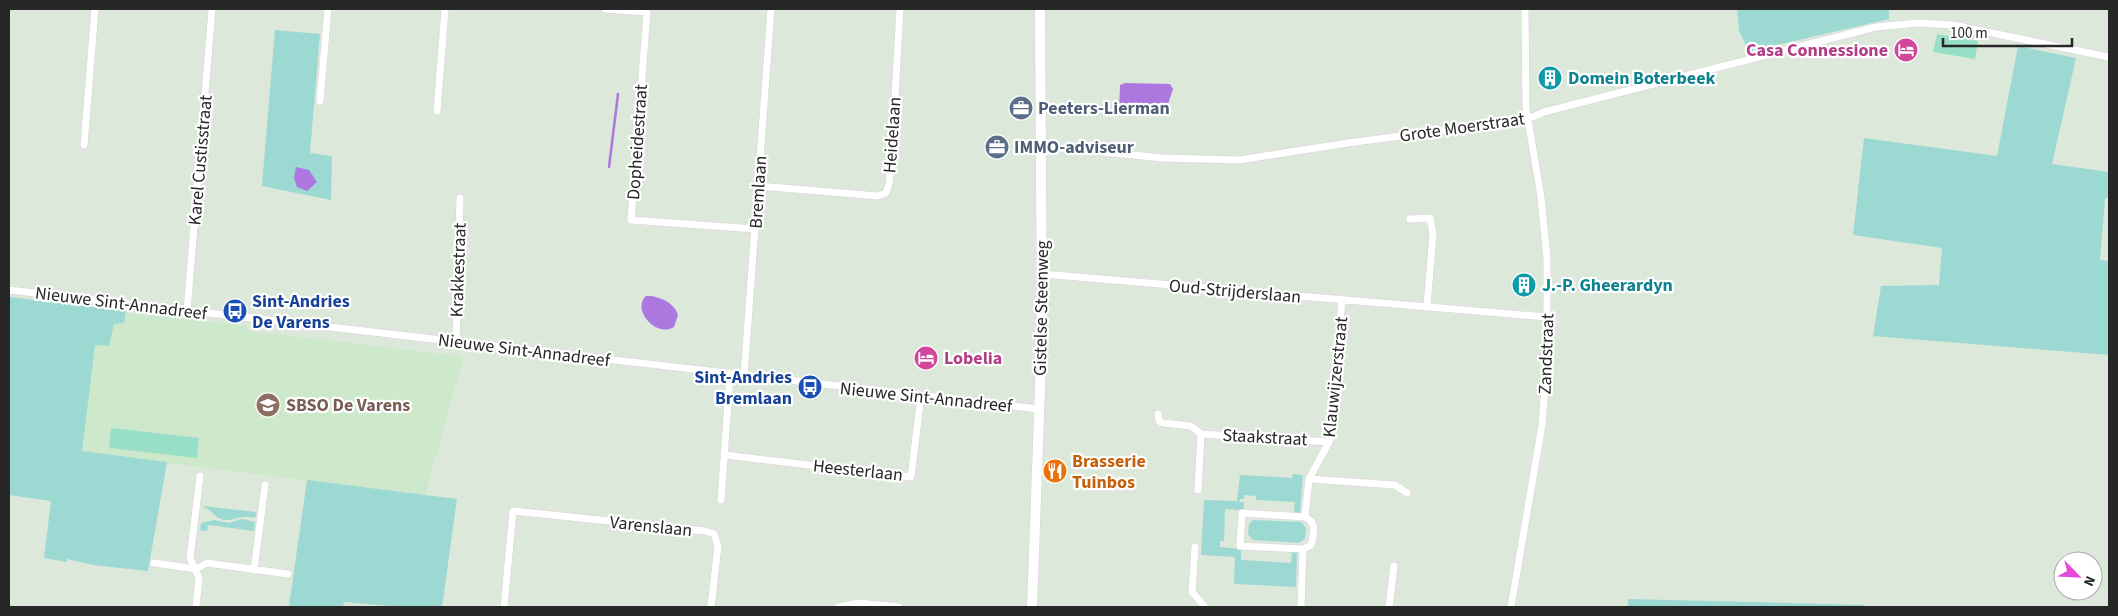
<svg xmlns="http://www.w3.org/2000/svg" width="2118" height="616" viewBox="0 0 2118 616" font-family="'Source Sans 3',sans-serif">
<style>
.education{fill:#cde8ca}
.green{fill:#9cd9d3}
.pitch{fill:#98dfc8}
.water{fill:#ac77df}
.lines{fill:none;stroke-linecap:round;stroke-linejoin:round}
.stream{stroke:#ac77df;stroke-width:2.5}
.street-casing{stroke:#decfdd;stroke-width:8}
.secondary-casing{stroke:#decfdd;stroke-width:11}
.street{stroke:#fff;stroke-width:7}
.secondary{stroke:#fff;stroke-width:10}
.labels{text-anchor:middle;stroke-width:4.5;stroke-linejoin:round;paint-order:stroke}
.hotel-label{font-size:18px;font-weight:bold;fill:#b23c85;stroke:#fff;text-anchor:end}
.culture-label{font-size:18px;font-weight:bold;fill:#0d838f;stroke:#fff;text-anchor:start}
.service-label{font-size:18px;font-weight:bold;fill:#4e5e75;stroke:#fff;text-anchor:start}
.street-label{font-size:18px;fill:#272727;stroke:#fff}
.transit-label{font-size:18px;font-weight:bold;fill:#164399;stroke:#fff;text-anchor:start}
.education-label{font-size:18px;font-weight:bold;fill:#785e54;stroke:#fff;text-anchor:start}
.food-label{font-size:18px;font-weight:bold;fill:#c56008;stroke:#fff;text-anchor:start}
</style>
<rect width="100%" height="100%" fill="#dce8da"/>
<path class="education" d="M 126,311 L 245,326 L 250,331 L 459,356 L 463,359 L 425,495 L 81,452 L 95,345 L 114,324 L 124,323 Z"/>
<path class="green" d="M 1737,9 L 1889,9 L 1889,19 L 1747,52 L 1745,43 L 1739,31 Z
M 275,30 L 320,34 L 310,153 L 332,156 L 331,200 L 262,186 Z
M 2018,46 L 2076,58 L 2052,164 L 2109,172 L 2109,198 L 2105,198 L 2100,260 L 2109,261 L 2109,355 L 1873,336 L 1881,286 L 1939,285 L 1942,248 L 1853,235 L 1864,138 L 1997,156 Z
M 9,297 L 126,311 L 124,323 L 114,324 L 109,346 L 95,345 L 82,451 L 167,462 L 148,571 L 93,565 L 67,559 L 67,562 L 44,558 L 51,501 L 9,495 Z
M 1293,474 L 1303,475 L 1300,513 L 1294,513 L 1295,502 L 1256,500 L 1256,496 L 1244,495 L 1244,499 L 1240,499 L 1239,502 L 1244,502 L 1243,510 L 1225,509 L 1224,541 L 1220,541 L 1220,547 L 1241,549 L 1241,560 L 1291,563 L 1292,552 L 1297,552 L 1296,587 L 1234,584 L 1235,557 L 1201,555 L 1204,500 L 1237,501 L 1240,475 L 1292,478 Z
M 307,480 L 457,499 L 442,607 L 401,607 L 344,602 L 343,607 L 289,606 Z
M 203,506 L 256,512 L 256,517 L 253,518 C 242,514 235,521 224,520 C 214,518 213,510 203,507 Z
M 242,519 L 255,522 L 254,531 L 208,525 L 207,531 L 200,530 L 201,523 L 214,520 L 229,523 Z
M 1253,520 L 1301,522 L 1306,528 L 1305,539 L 1299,543 L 1253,540 L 1248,534 L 1249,524 Z
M 1628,599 L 1865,605 L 1865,607 L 1628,607 Z"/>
<path class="pitch" d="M 1937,34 L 1978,41 L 1975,59 L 1933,52 Z
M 111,428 L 199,438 L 197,458 L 109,448 Z"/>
<path class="water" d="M 1125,83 L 1170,84 L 1173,89 L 1168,104 L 1162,109 L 1127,114 L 1119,110 L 1120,85 Z
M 296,167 L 309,170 L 317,182 L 307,191 L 297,187 L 294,178 Z
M 646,296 C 658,295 675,303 678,315 L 674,327 C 657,338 631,310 646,296 Z"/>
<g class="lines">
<path class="stream" d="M 609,167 L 618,94"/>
<defs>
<path id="street" d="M 605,9 L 647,12 L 631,220 L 755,229
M 320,101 L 328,9
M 437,111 L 445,9
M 84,145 L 95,9
M 1042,146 L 1163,158 L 1239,160 L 1348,143 L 1528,119 L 1544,112 L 1876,27 L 1918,23 L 1953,25 L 2109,57
M 758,186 L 878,196 L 886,193 L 889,184 L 891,166 L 900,9
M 1410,219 L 1430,218 L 1433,234 L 1427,306
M 1042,274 L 1547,317
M 9,290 L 1039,409
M 187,311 L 212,9
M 456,342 L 460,198
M 744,376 L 771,9
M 1158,414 L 1159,421 L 1163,423 L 1191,426 L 1201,434 L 1329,442
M 724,455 L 911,477 L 921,396
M 1309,479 L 1395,485 L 1407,493
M 1198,490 L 1201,434
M 721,500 L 730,374
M 1195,547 L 1192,592 L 1205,607
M 1303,549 L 1240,546 L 1242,513 L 1305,517
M 154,563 L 196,569 L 207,563 L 288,574
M 254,570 L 265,485
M 196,607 L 199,578 L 190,558 L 200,476
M 504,607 L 513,511 L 705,531 L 714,534 L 718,546 L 711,607
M 838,607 L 859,603 L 899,607
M 1301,607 L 1303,549 L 1311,545 C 1314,534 1317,522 1305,517 L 1309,479 L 1330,440 L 1342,299
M 1389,607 L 1394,566
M 1511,607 L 1542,425 L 1547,363 L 1547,259 L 1541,197 L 1526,108 L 1525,9"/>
<path id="secondary" d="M 1032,607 L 1042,333 L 1040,9"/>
</defs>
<use href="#street" class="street-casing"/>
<use href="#secondary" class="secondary-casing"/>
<use href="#street" class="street"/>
<use href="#secondary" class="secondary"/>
</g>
<defs>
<symbol id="hotel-disc" viewBox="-11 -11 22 22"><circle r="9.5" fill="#d1479c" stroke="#fff"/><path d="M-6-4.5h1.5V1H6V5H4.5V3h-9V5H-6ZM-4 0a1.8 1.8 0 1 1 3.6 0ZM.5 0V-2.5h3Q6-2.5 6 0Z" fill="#fff"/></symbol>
<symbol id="building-disc" viewBox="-11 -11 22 22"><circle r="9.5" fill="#0f9aa8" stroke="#fff"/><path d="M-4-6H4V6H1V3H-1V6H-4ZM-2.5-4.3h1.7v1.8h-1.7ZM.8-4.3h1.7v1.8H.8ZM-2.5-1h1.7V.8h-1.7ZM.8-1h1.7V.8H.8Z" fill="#fff"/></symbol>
<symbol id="office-disc" viewBox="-11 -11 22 22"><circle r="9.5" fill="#5c6f8a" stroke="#fff"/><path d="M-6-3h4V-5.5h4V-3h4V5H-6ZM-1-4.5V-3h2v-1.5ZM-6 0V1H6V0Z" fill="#fff"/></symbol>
<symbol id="bus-disc" viewBox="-11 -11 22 22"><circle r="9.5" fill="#1a4fb4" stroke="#fff"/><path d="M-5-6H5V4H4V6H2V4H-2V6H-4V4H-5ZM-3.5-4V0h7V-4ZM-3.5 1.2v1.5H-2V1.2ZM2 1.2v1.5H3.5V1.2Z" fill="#fff"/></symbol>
<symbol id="school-disc" viewBox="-11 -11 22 22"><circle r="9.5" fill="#8d6e63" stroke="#fff"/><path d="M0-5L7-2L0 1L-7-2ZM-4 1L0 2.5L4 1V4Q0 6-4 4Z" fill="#fff"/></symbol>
<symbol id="restaurant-disc" viewBox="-11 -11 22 22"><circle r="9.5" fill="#e8710a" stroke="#fff"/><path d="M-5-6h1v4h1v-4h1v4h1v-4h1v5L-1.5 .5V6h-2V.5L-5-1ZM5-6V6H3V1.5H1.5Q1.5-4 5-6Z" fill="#fff"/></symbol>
</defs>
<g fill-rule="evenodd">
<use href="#hotel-disc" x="1892" y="36" width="28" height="28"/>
<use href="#building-disc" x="1536" y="64" width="28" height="28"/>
<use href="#office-disc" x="1007" y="94" width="28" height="28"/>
<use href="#office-disc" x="983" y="133" width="28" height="28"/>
<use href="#building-disc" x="1510" y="271" width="28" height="28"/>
<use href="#bus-disc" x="221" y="297" width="28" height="28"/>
<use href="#hotel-disc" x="912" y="344" width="28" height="28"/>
<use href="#bus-disc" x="796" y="373" width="28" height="28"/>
<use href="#school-disc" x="254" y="391" width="28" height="28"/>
<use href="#restaurant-disc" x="1041" y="457" width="28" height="28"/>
</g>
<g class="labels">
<g class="hotel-label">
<text x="1888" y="56">Casa Connessione</text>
<text x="944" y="364" text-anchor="start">Lobelia</text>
</g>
<g class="culture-label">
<text x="1568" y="84">Domein Boterbeek</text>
<text x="1542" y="291">J.-P. Gheerardyn</text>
</g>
<g class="service-label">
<text x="1038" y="114">Peeters-Lierman</text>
<text x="1014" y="153">IMMO-adviseur</text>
</g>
<g class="street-label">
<text transform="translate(1462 127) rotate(-8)" y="6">Grote Moerstraat</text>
<text transform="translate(892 135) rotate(-86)" y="6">Heidelaan</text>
<text transform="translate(637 142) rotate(-86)" y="6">Dopheidestraat</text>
<text transform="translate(200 160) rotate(-85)" y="6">Karel Custisstraat</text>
<text transform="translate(758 192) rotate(-86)" y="6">Bremlaan</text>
<text transform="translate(458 270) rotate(-88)" y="6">Krakkestraat</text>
<text transform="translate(1235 291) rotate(5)" y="6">Oud-Strijderslaan</text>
<text transform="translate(121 303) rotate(7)" y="6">Nieuwe Sint-Annadreef</text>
<text transform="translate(1041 308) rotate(-89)" y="6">Gistelse Steenweg</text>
<text transform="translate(524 350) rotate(7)" y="6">Nieuwe Sint-Annadreef</text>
<text transform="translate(1546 354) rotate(-88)" y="6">Zandstraat</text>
<text transform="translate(1335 377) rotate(-84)" y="6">Klauwijzerstraat</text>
<text transform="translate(926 397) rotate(6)" y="6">Nieuwe Sint-Annadreef</text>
<text transform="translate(1265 437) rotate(3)" y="6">Staakstraat</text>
<text transform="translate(858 470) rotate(6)" y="6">Heesterlaan</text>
<text transform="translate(651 526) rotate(6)" y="6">Varenslaan</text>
</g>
<g class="transit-label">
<text x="252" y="307">Sint-Andries<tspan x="252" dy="21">De Varens</tspan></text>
<text x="792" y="383" text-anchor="end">Sint-Andries<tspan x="792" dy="21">Bremlaan</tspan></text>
</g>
<g class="education-label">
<text x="286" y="411">SBSO De Varens</text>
</g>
<g class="food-label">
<text x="1072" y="467">Brasserie<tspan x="1072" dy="21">Tuinbos</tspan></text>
</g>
</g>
<rect width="2118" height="616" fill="none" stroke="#272727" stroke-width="20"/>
<g transform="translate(2078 576) rotate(114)"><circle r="24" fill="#ffffff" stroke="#a9a9a9"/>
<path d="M0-4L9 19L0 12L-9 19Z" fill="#e44adb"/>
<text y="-8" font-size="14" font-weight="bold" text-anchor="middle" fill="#272727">N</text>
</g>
<path d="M1943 38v8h129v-8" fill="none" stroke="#272727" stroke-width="2.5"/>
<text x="1950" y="38" font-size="15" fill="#272727" stroke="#ffffff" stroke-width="4" paint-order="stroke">100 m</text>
</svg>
